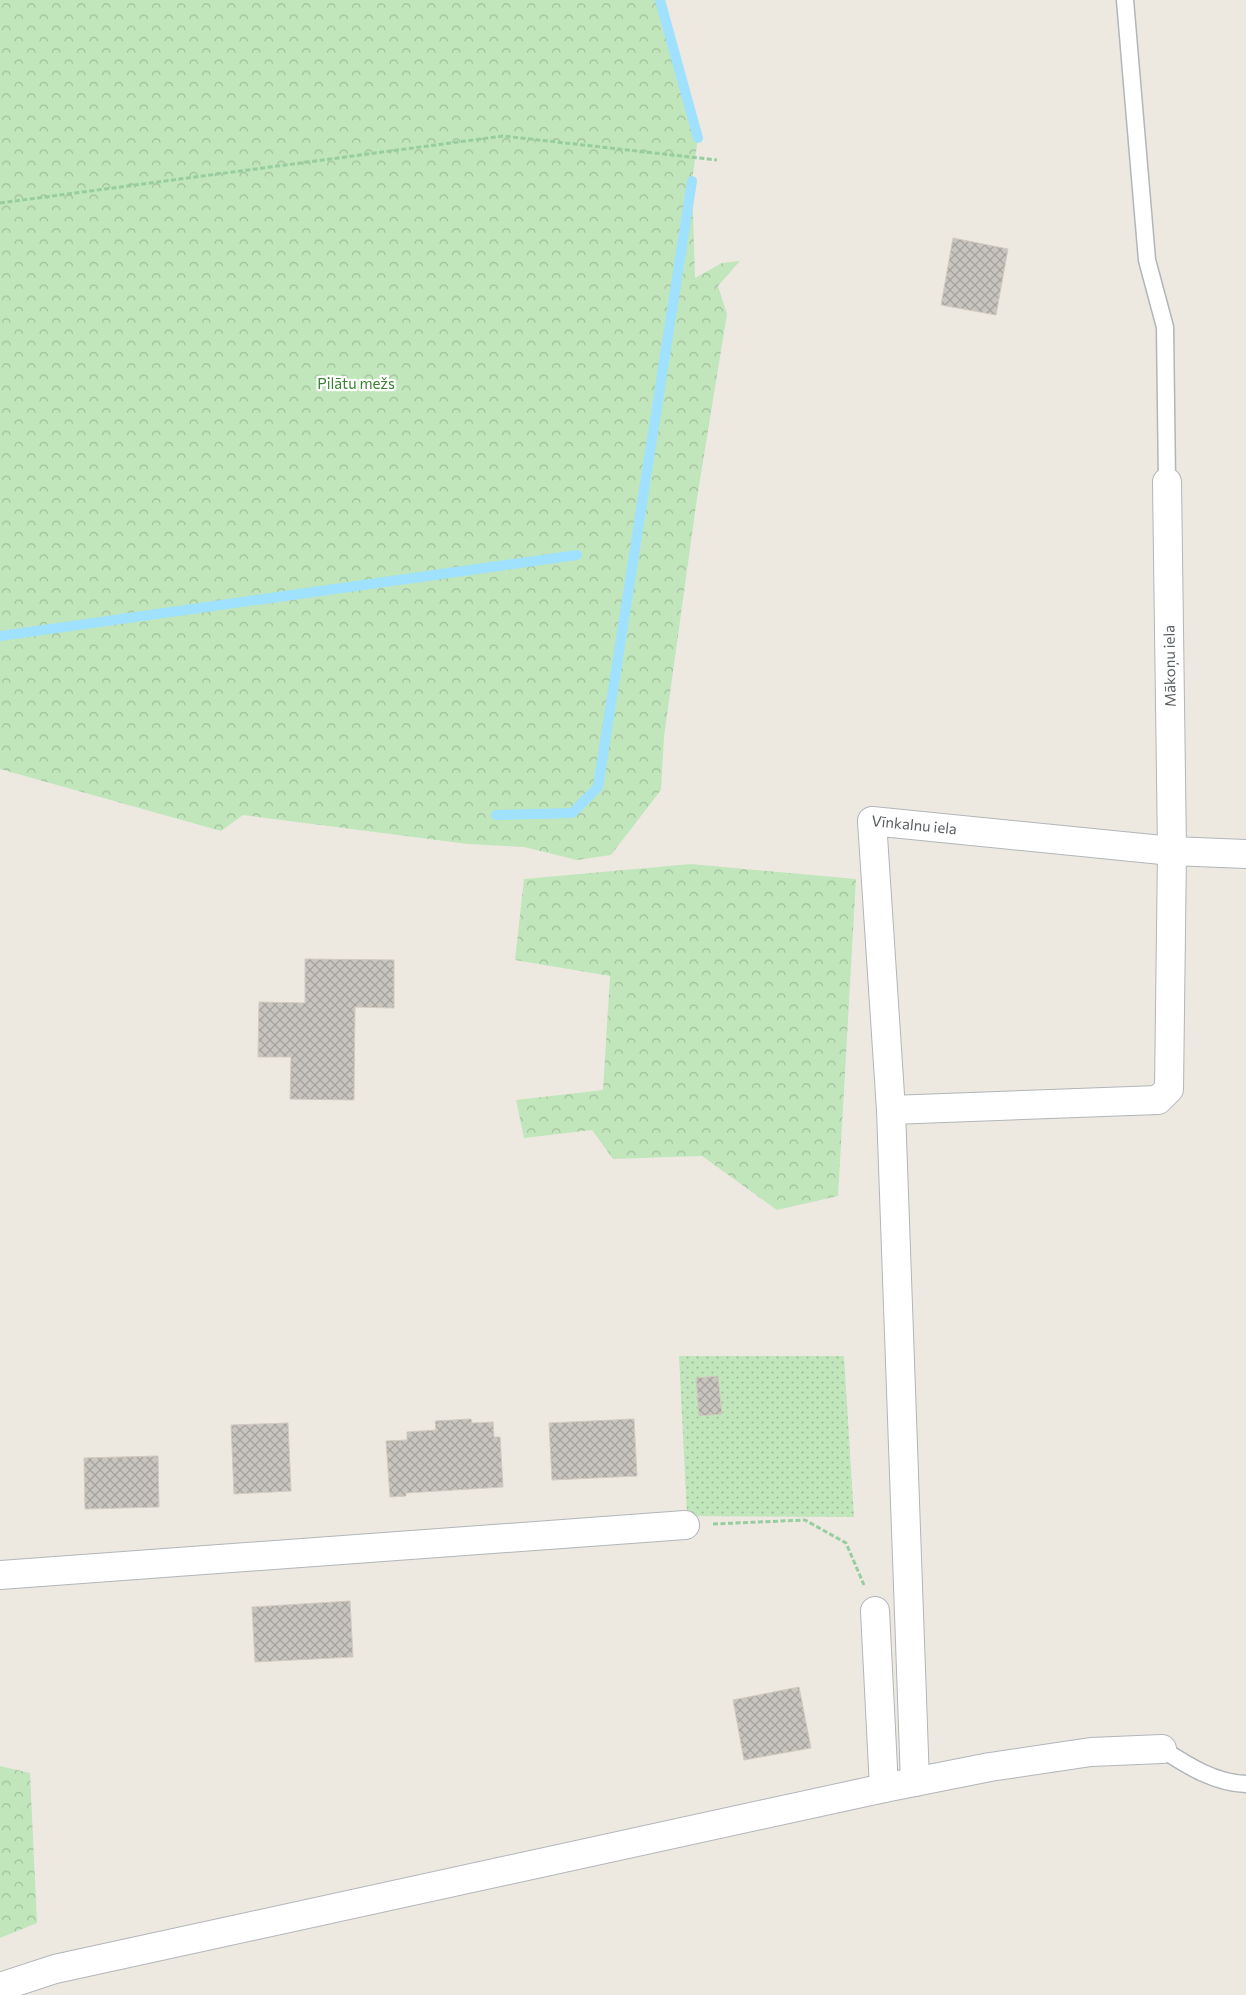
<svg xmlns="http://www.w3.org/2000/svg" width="1246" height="1995" viewBox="0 0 1246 1995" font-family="Commissioner,sans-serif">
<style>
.grass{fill:url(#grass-dots)}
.forest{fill:url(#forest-crowns)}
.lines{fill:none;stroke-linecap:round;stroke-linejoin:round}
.stream{stroke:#9fe1ff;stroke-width:10}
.building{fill:url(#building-cross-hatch);stroke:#d2cabf}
.service-casing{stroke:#b2b5b9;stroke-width:19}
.minor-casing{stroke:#b2b5b9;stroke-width:30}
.path{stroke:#97cd9f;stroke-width:3;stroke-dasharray:5 2.5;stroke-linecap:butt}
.service{stroke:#fff;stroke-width:16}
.minor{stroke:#fff;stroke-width:28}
.labels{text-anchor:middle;stroke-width:4.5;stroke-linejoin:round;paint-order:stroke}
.park-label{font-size:15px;fill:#378330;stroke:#fff}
.street-label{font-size:15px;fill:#5a5f63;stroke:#fff}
</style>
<defs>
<pattern id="grass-dots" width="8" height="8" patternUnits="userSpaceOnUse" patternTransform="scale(1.25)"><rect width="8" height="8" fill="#c1e6bc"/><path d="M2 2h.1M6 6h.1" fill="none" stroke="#a0be9c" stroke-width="1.8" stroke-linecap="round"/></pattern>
<pattern id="forest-crowns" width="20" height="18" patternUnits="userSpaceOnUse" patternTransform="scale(1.25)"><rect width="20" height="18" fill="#c1e6bc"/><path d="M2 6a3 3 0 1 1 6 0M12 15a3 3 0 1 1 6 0" fill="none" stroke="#a0be9c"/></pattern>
<pattern id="building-cross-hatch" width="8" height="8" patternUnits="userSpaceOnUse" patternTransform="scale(1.25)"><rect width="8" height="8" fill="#c8c4be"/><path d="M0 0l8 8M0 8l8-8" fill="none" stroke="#a5a29e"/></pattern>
</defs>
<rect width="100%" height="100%" fill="#ede9e1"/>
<path class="grass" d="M 679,1356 L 844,1356 L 854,1517 L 687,1516 Z"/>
<path class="forest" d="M 0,0 L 660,0 L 698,138 L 692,181 L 695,278 L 722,263 L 740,261 L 718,286 L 727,314 L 697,498 L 664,737 L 661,790 L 611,855 L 577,860 L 524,847 L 468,844 L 243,815 L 221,831 L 0,769 Z
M 691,864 L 856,879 L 838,1196 L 777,1210 L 702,1156 L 613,1159 L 592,1130 L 524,1138 L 516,1100 L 603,1090 L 610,976 L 515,960 L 524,879 Z
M 0,1766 L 30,1773 L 37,1923 L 0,1938 Z"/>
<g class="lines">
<path class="stream" d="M 660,0 L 698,138
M 0,636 L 577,555
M 496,815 L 572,813 L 598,787 L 692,181"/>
</g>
<path class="building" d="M 953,238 L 1008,249 L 996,315 L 941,305 Z
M 305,959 L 394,960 L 394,1008 L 355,1007 L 354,1100 L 290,1099 L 291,1057 L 258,1057 L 259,1002 L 305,1003 Z
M 718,1376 L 722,1414 L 699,1416 L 696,1378 Z
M 471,1419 L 472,1423 L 493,1422 L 494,1437 L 500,1437 L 503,1487 L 406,1493 L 406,1496 L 390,1497 L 386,1441 L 407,1440 L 407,1432 L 436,1430 L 435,1421 Z
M 634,1419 L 637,1476 L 552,1480 L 549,1423 Z
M 288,1423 L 291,1491 L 234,1494 L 231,1425 Z
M 158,1456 L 159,1507 L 85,1509 L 84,1458 Z
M 350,1601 L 353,1657 L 255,1662 L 252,1607 Z
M 799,1687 L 811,1748 L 744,1760 L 733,1700 Z"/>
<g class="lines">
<defs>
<path id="service" d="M 1125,0 L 1147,260 L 1165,327 L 1167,482
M 1162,1749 C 1188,1766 1215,1783 1246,1784"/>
<g id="minor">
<path id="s1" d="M 891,1110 L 872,821 L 1172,851 L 1246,854"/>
<path d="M 0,1575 L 685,1525"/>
<path d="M 875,1611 L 884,1788"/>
<path d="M 915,1782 L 891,1110 L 1158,1100 L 1169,1089 L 1172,851 L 1167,482"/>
<path d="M 0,1987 L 55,1969 L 884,1788 L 990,1767 L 1091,1752 L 1162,1749"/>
</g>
</defs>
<use href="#service" class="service-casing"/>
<use href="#minor" class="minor-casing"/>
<path class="path" d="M 0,203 L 503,136 L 717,160
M 713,1524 L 805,1520 L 846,1543 L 864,1585"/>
<use href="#service" class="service"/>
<use href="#minor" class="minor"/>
</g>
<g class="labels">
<g class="park-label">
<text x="356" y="389">Pilātu mežs</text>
</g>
<g class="street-label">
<text transform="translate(1170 666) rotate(-91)" y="5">Mākoņu iela</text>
<text dy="5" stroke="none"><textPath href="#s1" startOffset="332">Vīnkalnu iela</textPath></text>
</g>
</g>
</svg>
